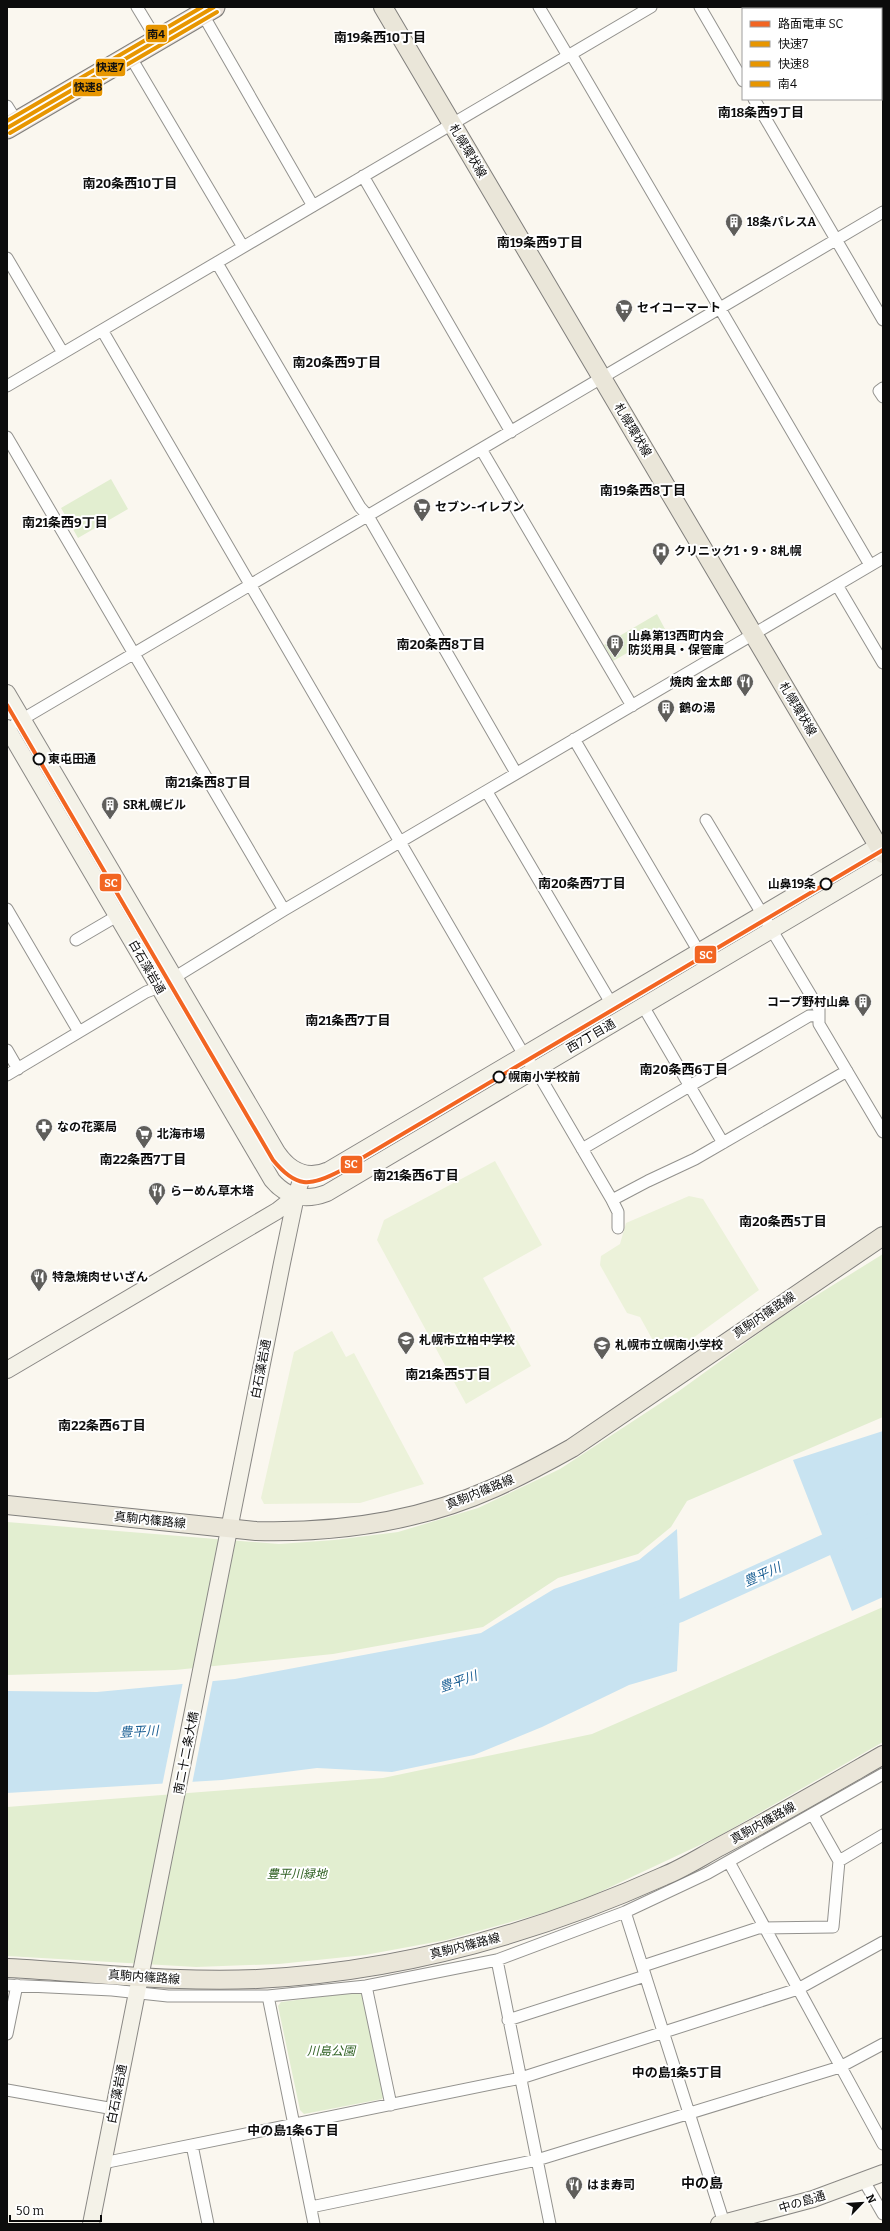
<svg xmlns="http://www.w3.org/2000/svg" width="890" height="2231" viewBox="0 0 890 2231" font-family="Bitter,'Noto Sans JP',serif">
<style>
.green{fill:#e2eed0}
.pitch{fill:#ecf2da}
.water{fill:#c8e3f1}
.pier{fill:#faf7ef}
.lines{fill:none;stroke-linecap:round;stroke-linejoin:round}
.river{stroke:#c8e3f1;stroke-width:22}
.street-casing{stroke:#93928e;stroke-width:13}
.secondary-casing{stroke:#8a8885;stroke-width:18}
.primary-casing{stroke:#807f7c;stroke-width:20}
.highway-casing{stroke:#807f7c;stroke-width:23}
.street{stroke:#fefefd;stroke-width:11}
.secondary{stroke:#f4f2e8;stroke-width:16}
.primary{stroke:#eae6d9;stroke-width:18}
.highway{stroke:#e7ded6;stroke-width:21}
.bus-1-casing{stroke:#fff;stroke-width:7}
.bus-2-casing{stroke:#fff;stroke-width:7}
.bus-3-casing{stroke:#fff;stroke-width:7}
.bus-1{stroke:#e79601;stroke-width:4}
.bus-2{stroke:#e79601;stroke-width:4}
.bus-3{stroke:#e79601;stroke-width:4}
.tram-1-casing{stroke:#fff;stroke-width:7}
.tram-1{stroke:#f26522;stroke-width:4}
.stop-dot{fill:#fff;stroke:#0c0c0c;stroke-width:2}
.labels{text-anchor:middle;stroke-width:4;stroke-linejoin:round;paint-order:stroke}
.street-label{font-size:12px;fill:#0c0c0c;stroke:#fff}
.poi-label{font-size:12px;font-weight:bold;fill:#0c0c0c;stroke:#fff;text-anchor:start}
.stop-label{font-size:12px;font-weight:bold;fill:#0c0c0c;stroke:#fff;text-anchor:start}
.park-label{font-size:12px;font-style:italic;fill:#2d5f20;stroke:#fff}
.neighbourhood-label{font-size:13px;font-weight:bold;fill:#0c0c0c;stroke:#fff}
.water-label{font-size:13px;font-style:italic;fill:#1d6195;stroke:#fff}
.quarter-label{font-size:14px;font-weight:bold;fill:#0c0c0c;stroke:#fff}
.line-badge{stroke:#fff;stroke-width:1.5}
.badge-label{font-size:11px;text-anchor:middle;font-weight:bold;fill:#fff}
.pale-badge-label{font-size:11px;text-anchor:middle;font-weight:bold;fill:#111}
</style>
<rect width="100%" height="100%" fill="#faf7ef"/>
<path class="green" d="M 111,479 L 128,509 L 78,538 L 61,508 Z
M 657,614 L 666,631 L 613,661 L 604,645 Z
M 883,1254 L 883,1417 L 687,1501 L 671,1527 L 638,1554 L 558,1578 L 483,1627 L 333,1654 L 175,1670 L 7,1675 L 7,1522 L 279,1544 L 334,1540 L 398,1532 L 478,1508 L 560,1469 L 679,1391 L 780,1318 Z
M 883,1607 L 883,1742 L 719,1836 L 572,1905 L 446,1940 L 365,1955 L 279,1964 L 196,1967 L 7,1956 L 7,1807 L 383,1778 L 592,1734 Z
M 359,1992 L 363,1994 L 384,2096 L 382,2099 L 304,2114 L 300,2110 L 278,2006 L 281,2002 Z"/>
<path class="pitch" d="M 495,1161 L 542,1245 L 483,1278 L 531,1366 L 466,1404 L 377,1240 L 384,1220 Z
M 689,1196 L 703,1199 L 759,1290 L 682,1346 L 676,1335 L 656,1346 L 640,1317 L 627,1313 L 600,1265 L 601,1256 L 620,1244 L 626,1223 Z
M 332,1331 L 346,1357 L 354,1353 L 424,1484 L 360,1503 L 264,1504 L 261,1498 L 294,1352 Z"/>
<path class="water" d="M 883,1431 L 883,1597 L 852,1611 L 793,1460 Z
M 677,1529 L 680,1611 L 677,1671 L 629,1685 L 542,1727 L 474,1755 L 392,1772 L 317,1768 L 222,1780 L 7,1793 L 7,1691 L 97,1692 L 235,1679 L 481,1633 L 554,1589 L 639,1560 Z"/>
<path class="pier" d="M 213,1679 L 192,1784 L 162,1786 L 183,1682 Z"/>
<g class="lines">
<path class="river" d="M 651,1621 L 680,1611 L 883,1519"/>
<defs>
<path id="street" d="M 137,7 L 157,40
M 539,7 L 568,56
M 700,7 L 743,81
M 856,7 L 857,9
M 202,13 L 313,206
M 881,49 L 883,53
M 571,54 L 870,565
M 130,56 L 243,247
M 754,99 L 883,320
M 7,106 L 17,122
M 363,176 L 511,432
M 7,258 L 63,353
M 217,263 L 360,507 L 368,516 L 516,773
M 102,330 L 524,1055 L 539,1075 L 612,1200 L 618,1212 L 618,1228
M 7,386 L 651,7
M 883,388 L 879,391 L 883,397
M 7,437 L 284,910
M 481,449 L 632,706
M 837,585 L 883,663
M 16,723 L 883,212
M 574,739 L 699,952
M 487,792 L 611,1003
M 706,820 L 819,1009 L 819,1024 L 883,1132
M 7,909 L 79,1032
M 76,940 L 117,916
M 643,1006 L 723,1143
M 7,1050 L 18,1069
M 7,1075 L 146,992 L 159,987 L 284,910 L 883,558
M 582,1149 L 809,1016 L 819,1015
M 612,1200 L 648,1181 L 695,1159 L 847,1071
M 839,1861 L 883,1835
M 729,1862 L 883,2144
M 625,1912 L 724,2223
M 497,1960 L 550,2224
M 643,1966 L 758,1928 L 833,1927 L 839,1861 L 813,1815
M 7,1985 L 112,1990 L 168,1996 L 268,1996 L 366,1986 L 497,1960 L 625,1912 L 708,1873 L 883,1774
M 366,1986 L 391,2105
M 268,1996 L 314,2224
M 508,2020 L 645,1976
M 7,2034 L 17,1985
M 7,2090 L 114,2109
M 192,2145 L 208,2224
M 103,2163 L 521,2078 L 798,1989 L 883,1942
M 864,2181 L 883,2214
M 311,2207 L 537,2160 L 840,2067 L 883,2044"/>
<path id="secondary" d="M 7,693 L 277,1152 C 290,1171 307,1180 329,1170 L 883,843
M 7,728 L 272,1180 C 287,1198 306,1201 327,1193 L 883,864
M 7,1370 L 277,1211 L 296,1196
M 91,2224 L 282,1263 L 296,1196 L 303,1174
M 719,2224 L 813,2199 L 883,2173"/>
<path id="primary" d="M 383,7 L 883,854
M 7,1505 L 256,1531 C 336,1533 420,1521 494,1488 C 521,1476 547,1462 572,1448 L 883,1236
M 7,1968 C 90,1972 173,1983 257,1979 C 398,1972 535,1934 664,1876 C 684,1868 702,1856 721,1846 C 776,1817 829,1786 883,1755"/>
<path id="highway" d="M 7,128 L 214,7"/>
</defs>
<use href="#street" class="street-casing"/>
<use href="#secondary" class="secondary-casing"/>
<use href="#primary" class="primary-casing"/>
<use href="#highway" class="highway-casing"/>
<use href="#street" class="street"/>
<use href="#secondary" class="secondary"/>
<use href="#primary" class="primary"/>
<use href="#highway" class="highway"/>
<defs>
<path id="bus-1" d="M 7,128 L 214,7"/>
<path id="bus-2" d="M 10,133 L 217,12"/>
<path id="bus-3" d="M 7,121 L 202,7"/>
</defs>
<use href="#bus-1" class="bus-1-casing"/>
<use href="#bus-2" class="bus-2-casing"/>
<use href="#bus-3" class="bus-3-casing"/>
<use href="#bus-1" class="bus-1"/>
<use href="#bus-2" class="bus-2"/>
<use href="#bus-3" class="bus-3"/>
<defs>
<path id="tram-1" d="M 7,705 L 273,1160 C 296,1188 309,1187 340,1171 L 883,850"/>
</defs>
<use href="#tram-1" class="tram-1-casing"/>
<use href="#tram-1" class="tram-1"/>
</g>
<defs>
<symbol id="building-pin" viewBox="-11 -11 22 30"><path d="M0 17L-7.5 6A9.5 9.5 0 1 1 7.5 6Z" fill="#5f5e5b" stroke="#fff"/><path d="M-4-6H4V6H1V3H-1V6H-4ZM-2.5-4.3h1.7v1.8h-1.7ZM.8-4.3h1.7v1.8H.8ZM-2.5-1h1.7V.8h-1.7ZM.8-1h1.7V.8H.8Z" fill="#fff"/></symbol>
<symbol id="supermarket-pin" viewBox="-11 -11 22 30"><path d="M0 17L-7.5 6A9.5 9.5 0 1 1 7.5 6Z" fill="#5f5e5b" stroke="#fff"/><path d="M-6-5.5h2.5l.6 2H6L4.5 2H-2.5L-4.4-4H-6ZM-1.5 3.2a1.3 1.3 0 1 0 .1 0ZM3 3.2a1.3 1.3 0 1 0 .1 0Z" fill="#fff"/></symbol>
<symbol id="hospital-pin" viewBox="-11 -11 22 30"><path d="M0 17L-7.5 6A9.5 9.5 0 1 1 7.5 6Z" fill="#5f5e5b" stroke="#fff"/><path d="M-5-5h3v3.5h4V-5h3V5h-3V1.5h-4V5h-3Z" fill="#fff"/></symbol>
<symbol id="restaurant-pin" viewBox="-11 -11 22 30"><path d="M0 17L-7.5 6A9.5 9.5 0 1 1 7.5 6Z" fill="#5f5e5b" stroke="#fff"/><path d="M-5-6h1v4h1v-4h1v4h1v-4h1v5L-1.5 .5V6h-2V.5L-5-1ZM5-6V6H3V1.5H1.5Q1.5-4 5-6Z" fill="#fff"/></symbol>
<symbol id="pharmacy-pin" viewBox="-11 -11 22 30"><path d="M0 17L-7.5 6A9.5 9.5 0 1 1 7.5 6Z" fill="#5f5e5b" stroke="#fff"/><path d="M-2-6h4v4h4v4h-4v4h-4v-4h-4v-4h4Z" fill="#fff"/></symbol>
<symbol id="school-pin" viewBox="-11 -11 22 30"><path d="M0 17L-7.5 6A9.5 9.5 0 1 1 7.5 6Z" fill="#5f5e5b" stroke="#fff"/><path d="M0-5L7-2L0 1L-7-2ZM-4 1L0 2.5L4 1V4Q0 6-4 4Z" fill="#fff"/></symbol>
</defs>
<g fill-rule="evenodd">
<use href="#building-pin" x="724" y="212" width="20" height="27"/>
<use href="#supermarket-pin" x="614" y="298" width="20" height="27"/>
<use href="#supermarket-pin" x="412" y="497" width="20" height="27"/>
<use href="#hospital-pin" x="651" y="541" width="20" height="27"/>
<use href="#building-pin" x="605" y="633" width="20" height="27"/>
<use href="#restaurant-pin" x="735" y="672" width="20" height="27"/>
<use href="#building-pin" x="656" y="698" width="20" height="27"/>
<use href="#building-pin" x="100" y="795" width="20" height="27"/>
<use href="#building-pin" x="853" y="992" width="20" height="27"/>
<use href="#pharmacy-pin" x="34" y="1117" width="20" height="27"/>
<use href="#supermarket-pin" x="134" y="1124" width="20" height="27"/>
<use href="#restaurant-pin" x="147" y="1181" width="20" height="27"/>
<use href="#restaurant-pin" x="29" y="1267" width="20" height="27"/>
<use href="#school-pin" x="396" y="1330" width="20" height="27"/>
<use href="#school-pin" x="592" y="1335" width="20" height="27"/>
<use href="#restaurant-pin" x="564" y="2175" width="20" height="27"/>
</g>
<g class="stop-dot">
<circle cx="39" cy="759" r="5.5"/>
<circle cx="826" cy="884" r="5.5"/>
<circle cx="499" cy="1077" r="5.5"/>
</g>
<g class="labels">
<g class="street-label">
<text transform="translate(468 151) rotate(59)" y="4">札幌環状線</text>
<text transform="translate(633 430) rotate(59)" y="4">札幌環状線</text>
<text transform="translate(798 709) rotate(59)" y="4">札幌環状線</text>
<text transform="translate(147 967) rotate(60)" y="4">白石藻岩通</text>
<text transform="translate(591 1036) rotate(-30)" y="4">西7丁目通</text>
<text transform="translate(764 1315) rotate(-34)" y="4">真駒内篠路線</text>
<text transform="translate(261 1369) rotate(-79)" y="4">白石藻岩通</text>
<text transform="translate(480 1492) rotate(-22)" y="4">真駒内篠路線</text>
<text transform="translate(150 1520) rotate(6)" y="4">真駒内篠路線</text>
<text transform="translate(186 1753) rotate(-79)" y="4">南二十二条大橋</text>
<text transform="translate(763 1823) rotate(-29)" y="4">真駒内篠路線</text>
<text transform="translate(465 1946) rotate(-14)" y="4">真駒内篠路線</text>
<text transform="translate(144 1977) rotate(4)" y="4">真駒内篠路線</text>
<text transform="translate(117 2094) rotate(-79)" y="4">白石藻岩通</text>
<text transform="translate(802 2202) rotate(-17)" y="4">中の島通</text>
</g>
<g class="poi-label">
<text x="747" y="226">18条パレスA</text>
<text x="637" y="312">セイコーマート</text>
<text x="435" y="511">セブン-イレブン</text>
<text x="674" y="555">クリニック1・9・8札幌</text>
<text x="628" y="640">山鼻第13西町内会<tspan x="628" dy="14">防災用具・保管庫</tspan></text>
<text x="732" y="686" text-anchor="end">焼肉 金太郎</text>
<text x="679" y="712">鶴の湯</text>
<text x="123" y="809">SR札幌ビル</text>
<text x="850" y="1006" text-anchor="end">コープ野村山鼻</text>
<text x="57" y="1131">なの花薬局</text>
<text x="157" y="1138">北海市場</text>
<text x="170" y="1195">らーめん草木塔</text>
<text x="52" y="1281">特急焼肉せいざん</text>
<text x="419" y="1344">札幌市立柏中学校</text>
<text x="615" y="1349">札幌市立幌南小学校</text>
<text x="587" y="2189">はま寿司</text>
</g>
<g class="stop-label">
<text x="48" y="763">東屯田通</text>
<text x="816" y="888" text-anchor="end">山鼻19条</text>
<text x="508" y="1081">幌南小学校前</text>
</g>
<g class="park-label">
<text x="297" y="1878">豊平川緑地</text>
<text x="331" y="2055">川島公園</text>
</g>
<g class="neighbourhood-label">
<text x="380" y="42">南19条西10丁目</text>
<text x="761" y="117">南18条西9丁目</text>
<text x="130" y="188">南20条西10丁目</text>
<text x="540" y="247">南19条西9丁目</text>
<text x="337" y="367">南20条西9丁目</text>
<text x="643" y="495">南19条西8丁目</text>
<text x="65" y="527">南21条西9丁目</text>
<text x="441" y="649">南20条西8丁目</text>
<text x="208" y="787">南21条西8丁目</text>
<text x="582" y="888">南20条西7丁目</text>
<text x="348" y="1025">南21条西7丁目</text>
<text x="684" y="1074">南20条西6丁目</text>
<text x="143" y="1164">南22条西7丁目</text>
<text x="416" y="1180">南21条西6丁目</text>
<text x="783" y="1226">南20条西5丁目</text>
<text x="448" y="1379">南21条西5丁目</text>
<text x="102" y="1430">南22条西6丁目</text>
<text x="677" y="2077">中の島1条5丁目</text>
<text x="293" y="2135">中の島1条6丁目</text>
</g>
<g class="water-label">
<text transform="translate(762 1574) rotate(-24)" y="5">豊平川</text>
<text transform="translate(458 1681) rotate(-19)" y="5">豊平川</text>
<text transform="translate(139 1731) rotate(-3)" y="5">豊平川</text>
</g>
<g class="quarter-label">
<text x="702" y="2188">中の島</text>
</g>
</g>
<g class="line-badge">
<rect x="145" y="24" width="23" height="19" rx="4" fill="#e79601"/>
<rect x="95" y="58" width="31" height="19" rx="4" fill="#e79601"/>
<rect x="72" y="78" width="31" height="19" rx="4" fill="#e79601"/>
<rect x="99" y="873" width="23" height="19" rx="4" fill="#f26522"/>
<rect x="694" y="945" width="23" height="19" rx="4" fill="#f26522"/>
<rect x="340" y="1155" width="23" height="19" rx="4" fill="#f26522"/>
</g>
<g class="badge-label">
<text x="111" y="887">SC</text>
<text x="706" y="959">SC</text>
<text x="351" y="1168">SC</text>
</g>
<g class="pale-badge-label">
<text x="156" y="38">南4</text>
<text x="110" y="71">快速7</text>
<text x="88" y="91">快速8</text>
</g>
<rect width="890" height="2231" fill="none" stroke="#0c0c0c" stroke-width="16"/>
<rect x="742" y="8" width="140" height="92" fill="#ffffff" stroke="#9e9e9e"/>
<rect x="750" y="21" width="20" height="6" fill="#f26522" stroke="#9e9e9e"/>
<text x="778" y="28" font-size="12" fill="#0c0c0c">路面電車 SC</text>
<rect x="750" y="41" width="20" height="6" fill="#e79601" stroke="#9e9e9e"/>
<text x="778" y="48" font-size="12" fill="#0c0c0c">快速7</text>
<rect x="750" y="61" width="20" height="6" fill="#e79601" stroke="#9e9e9e"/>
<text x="778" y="68" font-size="12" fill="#0c0c0c">快速8</text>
<rect x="750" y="81" width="20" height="6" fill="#e79601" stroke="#9e9e9e"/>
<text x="778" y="88" font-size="12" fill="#0c0c0c">南4</text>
<g transform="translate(862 2203) rotate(65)" stroke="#ffffff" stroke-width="3" paint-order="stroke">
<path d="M0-3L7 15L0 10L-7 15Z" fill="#0c0c0c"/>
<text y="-6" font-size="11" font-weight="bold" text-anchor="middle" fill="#0c0c0c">N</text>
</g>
<path d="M10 2215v6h91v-6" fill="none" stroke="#0c0c0c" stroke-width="2"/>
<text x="16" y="2215" font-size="12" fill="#0c0c0c" stroke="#ffffff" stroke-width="3" paint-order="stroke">50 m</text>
</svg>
